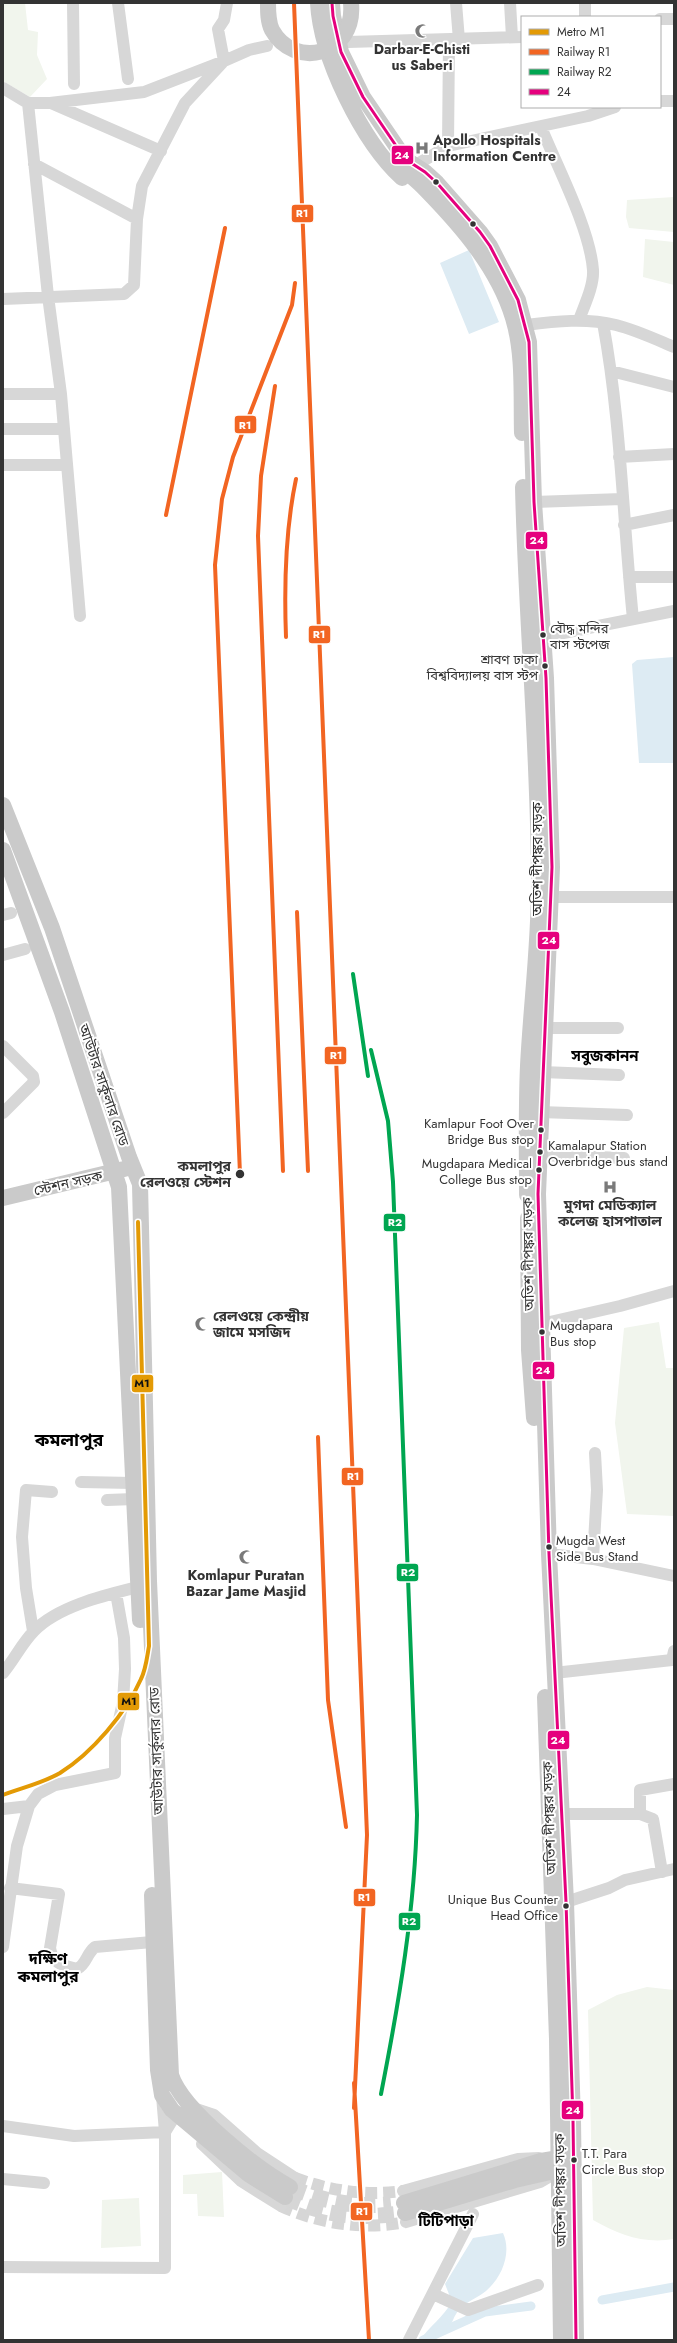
<svg xmlns="http://www.w3.org/2000/svg" width="677" height="2343" viewBox="0 0 677 2343" font-family="Jost,'Noto Sans Bengali',sans-serif">
<style>
.green{fill:#f1f5ed}
.water{fill:#ddebf3}
.lines{fill:none;stroke-linecap:round;stroke-linejoin:round}
.canal{stroke:#ddebf3;stroke-width:9}
.minor-tunnel{stroke:#d6d6d6;stroke-width:12;stroke-dasharray:12 6;stroke-linecap:butt}
.major-tunnel{stroke:#d6d6d6;stroke-width:16;stroke-dasharray:16 8;stroke-linecap:butt}
.minor{stroke:#d7d7d7;stroke-width:12}
.major{stroke:#cacaca;stroke-width:16}
.major-bridge{stroke:#cacaca;stroke-width:16}
.bus-1-casing{stroke:#fff;stroke-width:6}
.bus-1{stroke:#e5007d;stroke-width:3}
.rail-1-casing{stroke:#fff;stroke-width:7}
.rail-2-casing{stroke:#fff;stroke-width:7}
.rail-1{stroke:#f26522;stroke-width:4}
.rail-2{stroke:#00a651;stroke-width:4}
.metro-1-casing{stroke:#fff;stroke-width:7}
.metro-1{stroke:#e39a05;stroke-width:4}
.bus-dot{fill:#333;stroke:#fff;stroke-width:1.5}
.labels{text-anchor:middle;stroke-width:4;stroke-linejoin:round;paint-order:stroke}
.bus-label{font-size:13px;fill:#333;stroke:#fff;text-anchor:start}
.poi-label{font-size:14px;font-weight:bold;fill:#333;stroke:#fff}
.street-label{font-size:14px;fill:#333;stroke:#fff}
.stop-label{font-size:14px;font-weight:bold;fill:#333;stroke:#fff;text-anchor:end}
.neighbourhood-label{font-size:15px;font-weight:bold;fill:#000;stroke:#fff}
.quarter-label{font-size:16px;font-weight:bold;fill:#000;stroke:#fff}
.district-label{font-size:18px;font-weight:bold;fill:#000;stroke:#fff}
.line-badge{stroke:#fff;stroke-width:1.5}
.badge-label{font-size:11px;text-anchor:middle;font-weight:bold;fill:#fff}
.pale-badge-label{font-size:11px;text-anchor:middle;font-weight:bold;fill:#111}
</style>
<rect width="100%" height="100%" fill="#fff"/>
<path class="green" d="M 3,3 L 25,3 L 28,30 L 38,32 L 37,55 L 47,79 L 30,97 L 3,81 Z
M 674,197 L 674,232 L 629,228 L 626,217 L 627,200 Z
M 645,239 L 674,242 L 674,285 L 643,277 Z
M 659,1322 L 666,1368 L 674,1368 L 674,1516 L 627,1514 L 615,1423 L 624,1328 Z
M 647,1987 L 674,1990 L 674,2239 C 644,2244 619,2235 593,2220 L 588,2010 L 617,1995 Z
M 222,2172 L 224,2217 L 198,2216 L 197,2194 L 183,2194 L 183,2175 Z
M 139,2198 L 141,2246 L 101,2248 L 102,2200 Z"/>
<path class="water" d="M 469,250 L 499,322 L 469,334 L 440,263 Z
M 674,657 L 674,763 L 639,763 L 632,664 L 637,660 Z
M 503,2233 C 512,2253 502,2277 486,2291 C 479,2297 470,2300 463,2306 C 448,2318 458,2330 431,2336 C 427,2337 425,2340 420,2340 C 430,2326 443,2317 452,2302 L 445,2284 L 473,2238 Z"/>
<g class="lines">
<path class="canal" d="M 602,2300 L 674,2287
M 423,2340 L 485,2312 L 531,2306"/>
<path class="minor-tunnel" d="M 295,2178 C 331,2191 365,2196 403,2191
M 281,2206 C 319,2224 365,2230 406,2222"/>
<path class="major-tunnel" d="M 290,2187 C 322,2201 355,2208 391,2204
M 285,2197 C 328,2217 359,2219 405,2213"/>
<path class="minor" d="M 73,3 L 74,84
M 118,3 L 128,79
M 456,3 L 459,40
M 510,3 L 512,37
M 585,3 L 585,17
M 660,19 L 674,19
M 348,42 L 522,37
M 3,88 L 28,103 L 48,296 L 61,394 L 80,616
M 660,101 L 674,101
M 28,103 L 50,103 L 144,92 L 224,61 L 218,29 L 224,20 L 227,3
M 51,103 L 161,151
M 541,127 C 557,166 590,229 593,270 C 594,286 584,306 579,320
M 448,146 L 449,40
M 34,164 L 137,219
M 417,168 L 421,162 L 448,146 L 588,116 L 615,107
M 3,299 L 124,294 L 134,285 L 137,219 L 142,186 L 185,103 L 224,61 L 249,50 L 267,46
M 603,323 C 621,420 623,521 633,619
M 526,325 C 556,321 586,318 616,325 C 636,330 655,339 674,347
M 611,371 L 674,387
M 3,394 L 61,394
M 3,429 L 64,429
M 619,457 L 674,454
M 3,465 L 67,465
M 534,502 L 622,499
M 624,525 L 674,515
M 629,577 L 672,577
M 543,637 L 674,611
M 552,897 L 674,897
M 3,915 L 11,913
M 3,955 L 25,949
M 545,1028 L 618,1028
M 3,1046 L 33,1076 L 34,1082 L 3,1113
M 542,1072 L 619,1075
M 540,1112 L 627,1115
M 539,1155 L 624,1158
M 541,1324 L 620,1306 L 674,1291
M 81,1482 L 133,1483
M 107,1500 L 134,1499
M 549,1554 L 593,1559 L 674,1576
M 593,1559 L 597,1490 L 595,1453
M 33,1631 L 26,1588 L 22,1537 L 26,1490 L 52,1492
M 3,1673 C 14,1660 22,1643 34,1631 C 58,1606 106,1595 138,1587
M 554,1673 L 672,1660 L 674,1651
M 3,1809 L 29,1806
M 561,1814 L 640,1814
M 662,1872 L 653,1819 L 640,1814 L 640,1790 L 674,1784
M 10,1888 L 59,1894 L 50,1948 C 53,1964 62,1965 77,1969 C 87,1964 86,1954 95,1947 L 152,1942
M 566,1902 L 609,1888 L 625,1880 L 674,1869
M 3,1947 L 17,1846 L 29,1806 L 38,1794 L 55,1785 L 115,1773 L 115,1738 L 123,1702 L 125,1669 L 124,1638 L 116,1593
M 190,2107 L 214,2115 L 257,2153 L 295,2178
M 3,2126 L 74,2136 L 165,2132 L 162,2096
M 202,2144 L 241,2181 L 281,2206
M 3,2179 L 44,2183
M 403,2191 L 518,2159 L 539,2158
M 406,2222 L 540,2182 L 552,2175
M 3,2267 L 165,2268 L 165,2132 L 176,2114 L 181,2120
M 433,2294 L 468,2310 L 538,2285
M 409,2340 L 473,2214"/>
<path class="major" d="M 318,3 C 321,58 362,141 402,178
M 332,3 L 333,16 L 341,52 L 363,97 L 405,159 L 425,172 L 437,183 L 480,232 L 490,246 L 518,300 L 529,342 L 534,502 L 546,678 L 552,867 L 538,1194 L 549,1554 L 566,1902 L 573,2120 L 576,2340
M 399,165 C 408,174 418,181 426,190 C 461,226 498,268 513,318 C 524,354 521,396 522,433
M 523,487 C 526,620 539,752 539,885 C 539,946 531,1006 528,1066 C 526,1109 527,1152 527,1195
M 3,805 L 52,928 L 129,1157 L 140,1184 L 149,1581 L 171,2075 C 182,2110 257,2169 290,2187
M 3,850 L 62,1012 L 119,1187 L 140,1620
M 3,1198 L 124,1169
M 528,1218 L 529,1350 L 534,1418
M 545,1697 L 557,2039 L 561,2340
M 152,1895 L 158,2070 L 162,2095 L 172,2110 L 248,2174 L 285,2197
M 404,2203 L 541,2161 L 559,2158 L 573,2163 L 559,2170 L 515,2180 L 405,2213"/>
<path class="major-bridge" d="M 268,3 C 268,12 268,22 272,30 C 294,70 356,56 351,3"/>
<defs>
<path id="bus-1" d="M 332,3 L 333,16 L 341,52 L 363,97 L 405,159 L 425,172 L 437,183 L 480,232 L 490,246 L 518,300 L 529,342 L 534,502 L 546,678 L 552,867 L 538,1194 L 549,1554 L 566,1902 L 573,2120 L 576,2340"/>
</defs>
<use href="#bus-1" class="bus-1-casing"/>
<use href="#bus-1" class="bus-1"/>
<defs>
<path id="rail-1" d="M 294,3 L 367,1835 L 354,2108
M 275,386 L 261,476 L 258,536 L 283,1171
M 166,515 L 225,228
M 286,637 C 284,584 285,531 296,479
M 297,912 L 308,1171
M 240,1174 L 215,565 L 222,499 L 233,457 L 292,305 L 295,283
M 318,1437 L 328,1700 L 346,1827
M 354,2083 L 369,2340"/>
<path id="rail-2" d="M 353,974 L 368,1076
M 371,1050 L 388,1121 L 393,1182 L 417,1815 C 415,1909 399,2002 381,2094"/>
</defs>
<use href="#rail-1" class="rail-1-casing"/>
<use href="#rail-2" class="rail-2-casing"/>
<use href="#rail-1" class="rail-1"/>
<use href="#rail-2" class="rail-2"/>
<defs>
<path id="metro-1" d="M 3,1795 C 21,1788 43,1783 60,1773 C 92,1753 126,1713 141,1679 C 146,1669 147,1657 149,1646 L 138,1222"/>
</defs>
<use href="#metro-1" class="metro-1-casing"/>
<use href="#metro-1" class="metro-1"/>
</g>
<defs>
<symbol id="mosque-bare" viewBox="-9 -9 18 18"><path d="M3.5-4.9A6 6 0 1 0 3.5 4.9A5 5 0 1 1 3.5-4.9Z" fill="#7a7a7a" stroke="#fff" stroke-width="2.5" paint-order="stroke"/></symbol>
<symbol id="hospital-bare" viewBox="-9 -9 18 18"><path d="M-5-5h3v3.5h4V-5h3V5h-3V1.5h-4V5h-3Z" fill="#7a7a7a" stroke="#fff" stroke-width="2.5" paint-order="stroke"/></symbol>
</defs>
<g fill-rule="evenodd">
<use href="#mosque-bare" x="412" y="21" width="20" height="20"/>
<use href="#hospital-bare" x="412" y="138" width="20" height="20"/>
<use href="#hospital-bare" x="600" y="1177" width="20" height="20"/>
<use href="#mosque-bare" x="192" y="1314" width="20" height="20"/>
<use href="#mosque-bare" x="236" y="1547" width="20" height="20"/>
</g>
<g class="bus-dot">
<circle cx="436" cy="182" r="3.5"/>
<circle cx="473" cy="224" r="3.5"/>
<circle cx="543" cy="635" r="3.5"/>
<circle cx="545" cy="666" r="3.5"/>
<circle cx="541" cy="1130" r="3.5"/>
<circle cx="540" cy="1152" r="3.5"/>
<circle cx="539" cy="1170" r="3.5"/>
<circle cx="240" cy="1174" r="5"/>
<circle cx="542" cy="1332" r="3.5"/>
<circle cx="549" cy="1547" r="3.5"/>
<circle cx="566" cy="1906" r="3.5"/>
<circle cx="574" cy="2160" r="3.5"/>
</g>
<g class="labels">
<g class="bus-label">
<text x="550" y="633">বৌদ্ধ মন্দির<tspan x="550" dy="16">বাস স্টপেজ</tspan></text>
<text x="538" y="664" text-anchor="end">শ্রাবণ ঢাকা<tspan x="538" dy="16">বিশ্ববিদ্যালয় বাস স্টপ</tspan></text>
<text x="534" y="1128" text-anchor="end">Kamlapur Foot Over<tspan x="534" dy="16">Bridge Bus stop</tspan></text>
<text x="548" y="1150">Kamalapur Station<tspan x="548" dy="16">Overbridge bus stand</tspan></text>
<text x="532" y="1168" text-anchor="end">Mugdapara Medical<tspan x="532" dy="16">College Bus stop</tspan></text>
<text x="550" y="1330">Mugdapara<tspan x="550" dy="16">Bus stop</tspan></text>
<text x="556" y="1545">Mugda West<tspan x="556" dy="16">Side Bus Stand</tspan></text>
<text x="558" y="1904" text-anchor="end">Unique Bus Counter<tspan x="558" dy="16">Head Office</tspan></text>
<text x="582" y="2158">T.T. Para<tspan x="582" dy="16">Circle Bus stop</tspan></text>
</g>
<g class="poi-label">
<text x="422" y="54">Darbar-E-Chisti<tspan x="422" dy="16">us Saberi</tspan></text>
<text x="433" y="145" text-anchor="start">Apollo Hospitals<tspan x="433" dy="16">Information Centre</tspan></text>
<text x="610" y="1210">মুগদা মেডিক্যাল<tspan x="610" dy="16">কলেজ হাসপাতাল</tspan></text>
<text x="213" y="1321" text-anchor="start">রেলওয়ে কেন্দ্রীয়<tspan x="213" dy="16">জামে মসজিদ</tspan></text>
<text x="246" y="1580">Komlapur Puratan<tspan x="246" dy="16">Bazar Jame Masjid</tspan></text>
</g>
<g class="street-label">
<text transform="translate(537 859) rotate(-90)" y="5">অতিশ দীপঙ্কর সড়ক</text>
<text transform="translate(104 1085) rotate(71)" y="5">আউটার সার্কুলার রোড</text>
<text transform="translate(68 1183) rotate(-13)" y="5">স্টেশন সড়ক</text>
<text transform="translate(528 1254) rotate(-91)" y="5">অতিশ দীপঙ্কর সড়ক</text>
<text transform="translate(156 1751) rotate(-92)" y="5">আউটার সার্কুলার রোড</text>
<text transform="translate(549 1818) rotate(-92)" y="5">অতিশ দীপঙ্কর সড়ক</text>
<text transform="translate(560 2190) rotate(-91)" y="5">অতিশ দীপঙ্কর সড়ক</text>
</g>
<g class="stop-label">
<text x="231" y="1171">কমলাপুর<tspan x="231" dy="16">রেলওয়ে স্টেশন</tspan></text>
</g>
<g class="neighbourhood-label">
<text x="605" y="1061">সবুজকানন</text>
<text x="446" y="2226">টিটিপাড়া</text>
</g>
<g class="quarter-label">
<text x="48" y="1964">দক্ষিণ<tspan x="48" dy="18">কমলাপুর</tspan></text>
</g>
<g class="district-label">
<text x="69" y="1446">কমলাপুর</text>
</g>
</g>
<g class="line-badge">
<rect x="391" y="145" width="23" height="20" rx="4" fill="#e5007d"/>
<rect x="291" y="204" width="23" height="19" rx="4" fill="#f26522"/>
<rect x="234" y="415" width="23" height="19" rx="4" fill="#f26522"/>
<rect x="525" y="531" width="23" height="19" rx="4" fill="#e5007d"/>
<rect x="308" y="625" width="23" height="19" rx="4" fill="#f26522"/>
<rect x="537" y="931" width="23" height="19" rx="4" fill="#e5007d"/>
<rect x="324" y="1046" width="23" height="19" rx="4" fill="#f26522"/>
<rect x="383" y="1213" width="23" height="19" rx="4" fill="#00a651"/>
<rect x="532" y="1361" width="23" height="19" rx="4" fill="#e5007d"/>
<rect x="131" y="1374" width="23" height="19" rx="4" fill="#e39a05"/>
<rect x="341" y="1467" width="23" height="19" rx="4" fill="#f26522"/>
<rect x="396" y="1563" width="23" height="19" rx="4" fill="#00a651"/>
<rect x="117" y="1692" width="23" height="19" rx="4" fill="#e39a05"/>
<rect x="547" y="1730" width="23" height="20" rx="4" fill="#e5007d"/>
<rect x="353" y="1888" width="23" height="19" rx="4" fill="#f26522"/>
<rect x="398" y="1912" width="23" height="19" rx="4" fill="#00a651"/>
<rect x="561" y="2100" width="23" height="20" rx="4" fill="#e5007d"/>
<rect x="350" y="2202" width="23" height="19" rx="4" fill="#f26522"/>
</g>
<g class="badge-label">
<text x="402" y="159">24</text>
<text x="302" y="217">R1</text>
<text x="245" y="429">R1</text>
<text x="537" y="544">24</text>
<text x="319" y="638">R1</text>
<text x="549" y="944">24</text>
<text x="336" y="1059">R1</text>
<text x="395" y="1226">R2</text>
<text x="543" y="1374">24</text>
<text x="353" y="1480">R1</text>
<text x="408" y="1576">R2</text>
<text x="558" y="1744">24</text>
<text x="364" y="1901">R1</text>
<text x="409" y="1925">R2</text>
<text x="573" y="2114">24</text>
<text x="362" y="2215">R1</text>
</g>
<g class="pale-badge-label">
<text x="142" y="1387">M1</text>
<text x="129" y="1705">M1</text>
</g>
<rect width="677" height="2343" fill="none" stroke="#333333" stroke-width="8"/>
<rect x="521" y="16" width="140" height="92" fill="#ffffff" stroke="#adadad"/>
<rect x="529" y="29" width="20" height="6" fill="#e39a05" stroke="#adadad"/>
<text x="557" y="36" font-size="12" fill="#333333">Metro M1</text>
<rect x="529" y="49" width="20" height="6" fill="#f26522" stroke="#adadad"/>
<text x="557" y="56" font-size="12" fill="#333333">Railway R1</text>
<rect x="529" y="69" width="20" height="6" fill="#00a651" stroke="#adadad"/>
<text x="557" y="76" font-size="12" fill="#333333">Railway R2</text>
<rect x="529" y="89" width="20" height="6" fill="#e5007d" stroke="#adadad"/>
<text x="557" y="96" font-size="12" fill="#333333">24</text>
</svg>
